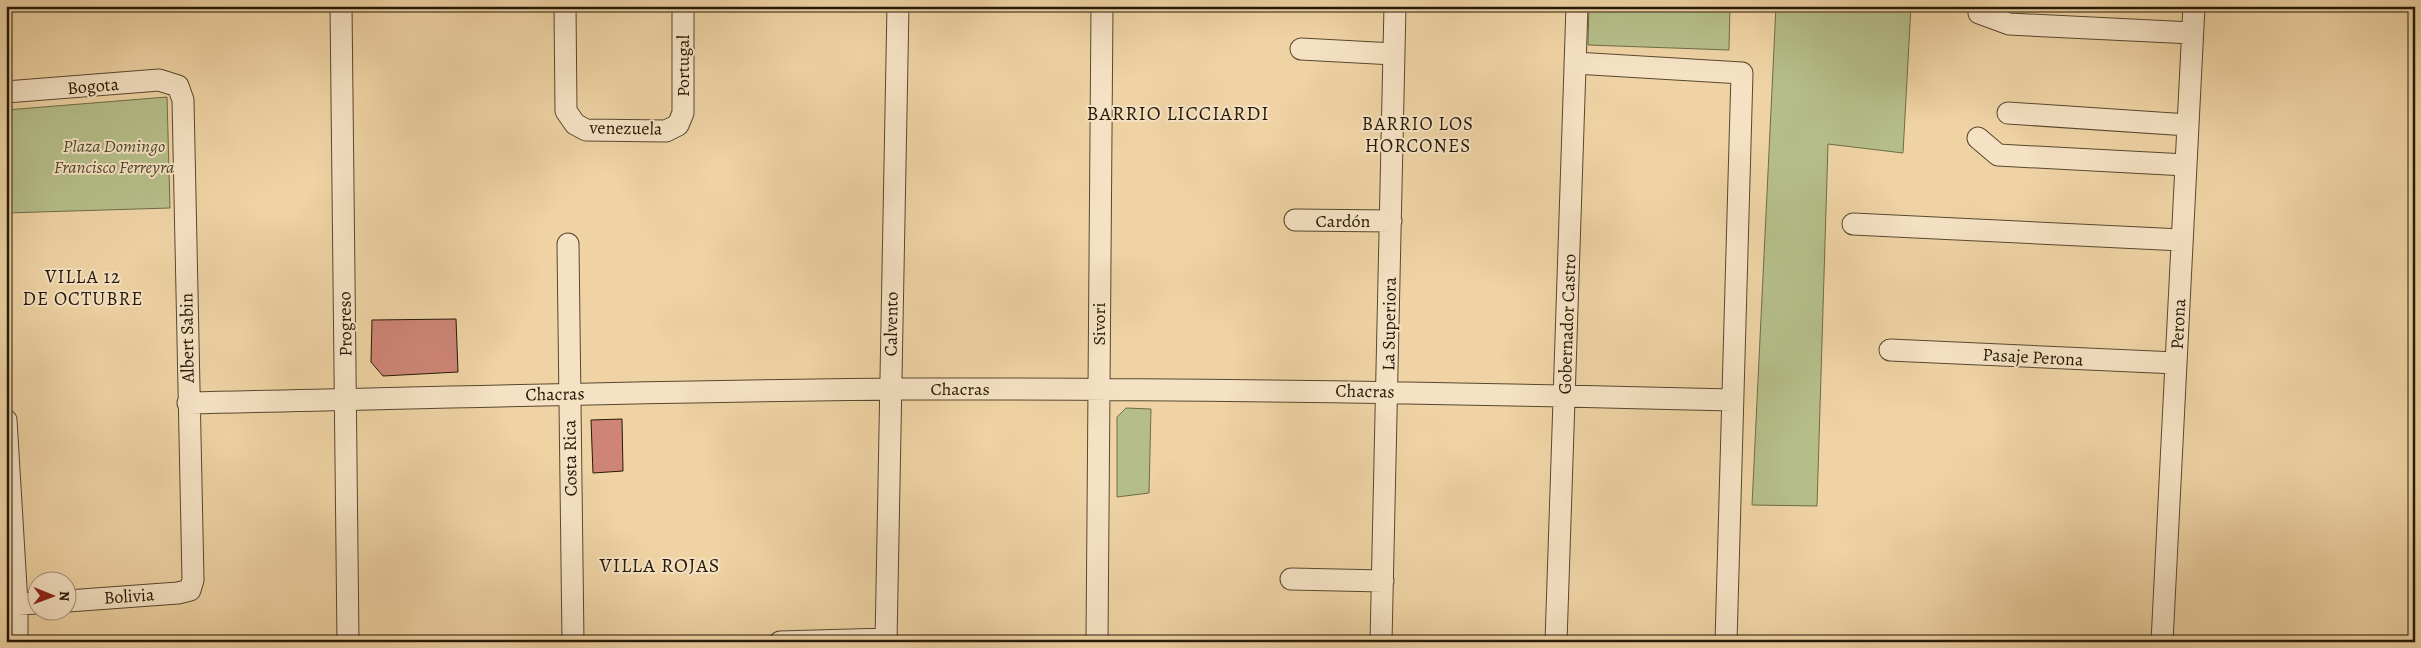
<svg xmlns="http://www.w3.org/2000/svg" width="2421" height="648" viewBox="0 0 2421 648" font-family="Alegreya,serif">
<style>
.green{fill:#b5be89;stroke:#6e6c48}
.building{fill:#ce8577;stroke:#261907}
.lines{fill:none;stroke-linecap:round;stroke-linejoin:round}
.minor-casing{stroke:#58482e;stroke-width:23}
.minor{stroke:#f5e2c4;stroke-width:21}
.labels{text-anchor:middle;stroke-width:4;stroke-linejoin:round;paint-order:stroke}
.street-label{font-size:18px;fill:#261907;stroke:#f5e2c4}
.park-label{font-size:18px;font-style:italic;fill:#514b2e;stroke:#f5e2c4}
.neighbourhood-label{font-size:19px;letter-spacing:1px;fill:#261907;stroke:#f5e2c4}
.quarter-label{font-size:20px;letter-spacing:1px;fill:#261907;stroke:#f5e2c4}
</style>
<rect width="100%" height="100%" fill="#efd3a4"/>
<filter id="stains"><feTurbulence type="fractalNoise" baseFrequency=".004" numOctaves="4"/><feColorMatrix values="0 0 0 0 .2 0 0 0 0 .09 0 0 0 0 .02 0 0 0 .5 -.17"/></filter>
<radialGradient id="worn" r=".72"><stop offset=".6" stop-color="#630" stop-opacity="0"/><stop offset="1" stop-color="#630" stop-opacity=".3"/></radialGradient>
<path class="green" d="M 1589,6 L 1730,6 L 1729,50 L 1588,45 Z
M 1776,6 L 1911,6 L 1903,153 L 1828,144 L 1817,506 L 1752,505 Z
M 167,97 L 170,208 L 6,213 L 6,110 Z
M 1126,408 L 1151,409 L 1149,493 L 1117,497 L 1117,417 Z"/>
<path class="building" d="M 456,319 L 458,372 L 383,376 L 371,362 L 372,320 Z
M 622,419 L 623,471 L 593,473 L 591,420 Z"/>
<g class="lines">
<defs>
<path id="minor" d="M 341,6 L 348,642
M 565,6 L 566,111 L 575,124 L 586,130 L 666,131 L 678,125 L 683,113 L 683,6
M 1979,13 L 2009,24 L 2192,33
M 1301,49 L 1394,54
M 1575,63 L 1742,73 L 1726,642
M 6,92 L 159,80 L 178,86 L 183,100 L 193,580 L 190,590 L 178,593 L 68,601
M 2008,113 L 2188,125
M 1978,138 L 1998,155 L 2186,165
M 1295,220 L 1391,221
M 1853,224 L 2182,240
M 568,244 L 573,642
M 1890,350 L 2176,363
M 188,403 C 423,398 659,391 894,389 C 1174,388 1453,393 1732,400
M 6,420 L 17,604 L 17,642
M 1291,579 L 1383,581
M 17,604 L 38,603
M 780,642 L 886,639
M 886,642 L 898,6
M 1097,642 L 1102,6
M 1381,642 L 1395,6
M 1556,642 L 1577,6
M 2162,642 L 2194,6"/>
</defs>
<use href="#minor" class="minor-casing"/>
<use href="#minor" class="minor"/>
</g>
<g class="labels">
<g class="street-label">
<text transform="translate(683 66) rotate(-90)" y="6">Portugal</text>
<text transform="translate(93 86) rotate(-5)" y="6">Bogota</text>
<text transform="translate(626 128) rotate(1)" y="6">venezuela</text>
<text x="1343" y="227">Cardón</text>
<text transform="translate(345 324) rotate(-91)" y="6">Progreso</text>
<text transform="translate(891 324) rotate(-89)" y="6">Calvento</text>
<text transform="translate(1099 324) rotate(-90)" y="6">Sivori</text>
<text transform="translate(1389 324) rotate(-89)" y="6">La Superiora</text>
<text transform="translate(1567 324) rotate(-88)" y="6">Gobernador Castro</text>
<text transform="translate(2178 324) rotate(-87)" y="6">Perona</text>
<text transform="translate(187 338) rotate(-91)" y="6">Albert Sabin</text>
<text transform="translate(2033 357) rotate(3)" y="6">Pasaje Perona</text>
<text x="960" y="395">Chacras</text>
<text transform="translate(1365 391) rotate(1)" y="6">Chacras</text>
<text transform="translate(555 394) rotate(-1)" y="6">Chacras</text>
<text transform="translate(570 458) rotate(-91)" y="6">Costa Rica</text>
<text transform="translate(129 596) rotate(-4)" y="6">Bolivia</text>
</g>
<g class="park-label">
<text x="114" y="152">Plaza Domingo<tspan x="114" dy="21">Francisco Ferreyra</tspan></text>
</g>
<g class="neighbourhood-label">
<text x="1418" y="130">BARRIO LOS<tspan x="1418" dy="22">HORCONES</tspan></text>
<text x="83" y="283">VILLA 12<tspan x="83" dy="22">DE OCTUBRE</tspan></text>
</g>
<g class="quarter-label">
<text x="1178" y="120">BARRIO LICCIARDI</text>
<text x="660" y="572">VILLA ROJAS</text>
</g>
</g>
<rect width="2421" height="648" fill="none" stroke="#efd3a4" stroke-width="25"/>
<rect x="8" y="8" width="2406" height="633" fill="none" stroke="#261907" stroke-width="2.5"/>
<rect x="12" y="12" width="2396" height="623" fill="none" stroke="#261907"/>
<g transform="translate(52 596) rotate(91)"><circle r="24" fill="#f5e2c4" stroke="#a29278"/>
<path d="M0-4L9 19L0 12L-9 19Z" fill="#8f2418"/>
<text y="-8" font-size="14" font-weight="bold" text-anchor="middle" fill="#261907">N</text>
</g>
<rect width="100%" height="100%" filter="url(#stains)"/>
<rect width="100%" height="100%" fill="url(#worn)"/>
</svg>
